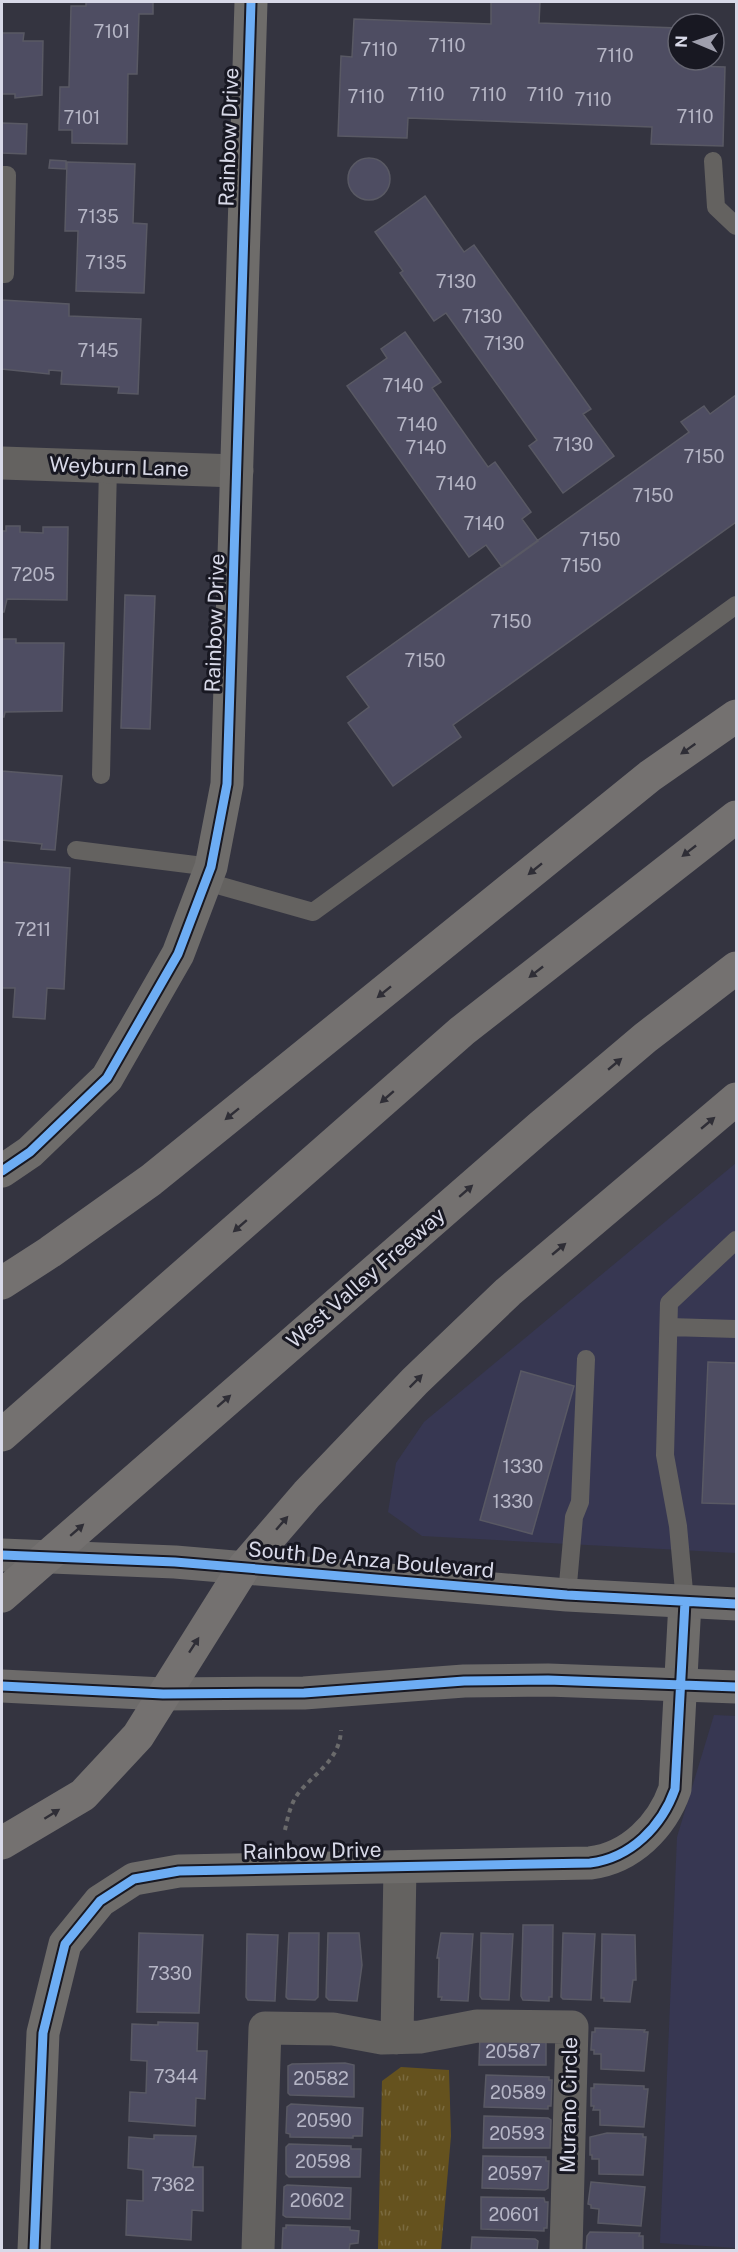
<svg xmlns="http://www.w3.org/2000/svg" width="738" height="2252" viewBox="0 0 738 2252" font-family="'Public Sans',sans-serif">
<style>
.built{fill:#373752}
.grass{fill:url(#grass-tufts)}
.building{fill:#4e4d62;stroke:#595964;stroke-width:1.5}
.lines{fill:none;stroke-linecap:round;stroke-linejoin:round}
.path{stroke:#6a6a6b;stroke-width:4;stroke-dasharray:4.5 4.5;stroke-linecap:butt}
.lane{stroke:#646260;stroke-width:18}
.street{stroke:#646260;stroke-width:33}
.secondary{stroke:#6e6c6a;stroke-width:33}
.primary{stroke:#6d6b6a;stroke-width:33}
.highway{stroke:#747170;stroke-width:33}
.cycleway-casing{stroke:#181822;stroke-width:13}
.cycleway{stroke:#6dadf4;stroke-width:9}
.oneway{fill:#2f2e36}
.labels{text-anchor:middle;stroke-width:6;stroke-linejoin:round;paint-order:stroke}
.number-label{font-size:18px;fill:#b6b6c6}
.street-label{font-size:21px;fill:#d8d9e8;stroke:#181822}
</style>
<defs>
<pattern id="grass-tufts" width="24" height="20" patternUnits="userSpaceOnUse" patternTransform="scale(1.5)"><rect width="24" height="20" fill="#65521e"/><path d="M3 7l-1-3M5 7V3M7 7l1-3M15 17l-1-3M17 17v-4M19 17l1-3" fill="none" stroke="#7a6a3f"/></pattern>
</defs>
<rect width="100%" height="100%" fill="#343440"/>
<path class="built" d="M 736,1163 L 736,1553 L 422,1536 L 388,1512 L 396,1463 L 424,1422 Z
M 714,1715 L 736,1716 L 736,2248 L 660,2243 L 677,1837 Z"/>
<path class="grass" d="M 401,2067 L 449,2070 L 451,2136 L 441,2250 L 378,2250 L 382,2081 Z"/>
<path class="building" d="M 86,2 L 153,2 L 153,14 L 139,14 L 137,74 L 128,74 L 127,144 L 72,143 L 72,130 L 59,130 L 60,87 L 69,87 L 71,6 L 86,6 Z
M 491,2 L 540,2 L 539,23 L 678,28 L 678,60 L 697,60 L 696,66 L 725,67 L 723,146 L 651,144 L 652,127 L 408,118 L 407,138 L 338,136 L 341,56 L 352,57 L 354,19 L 491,24 Z
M 2,33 L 24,33 L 23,41 L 43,41 L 42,95 L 15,98 L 15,94 L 2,94 Z
M 2,123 L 27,124 L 26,154 L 2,153 Z
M348 179a21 21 0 1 1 42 0a21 21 0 1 1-42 0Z
M 50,160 L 66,161 L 66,169 L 49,168 Z
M 67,162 L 135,164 L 133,223 L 147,224 L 144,293 L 76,291 L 78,231 L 65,231 Z
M 425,196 L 464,252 L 474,245 L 591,409 L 583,414 L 614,456 L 563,493 L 529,446 L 537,440 L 446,313 L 434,321 L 400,273 L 403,271 L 375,232 Z
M 2,300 L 69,304 L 69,316 L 141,319 L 138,394 L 118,393 L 119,387 L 61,384 L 62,371 L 49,370 L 49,374 L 2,369 Z
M 405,332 L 441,382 L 432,388 L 488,467 L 495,462 L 531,512 L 522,519 L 538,541 L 502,567 L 486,545 L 469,557 L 347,386 L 387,358 L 381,349 Z
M 736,395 L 736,522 L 453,725 L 461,737 L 393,786 L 348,723 L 369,707 L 347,677 L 689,432 L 681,422 L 704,406 L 710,414 Z
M 6,526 L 20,526 L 20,532 L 43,533 L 43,527 L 68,527 L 67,600 L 7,599 L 4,612 L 2,612 L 2,531 L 6,531 Z
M 125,595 L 155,596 L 150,729 L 121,728 Z
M 2,639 L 16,639 L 16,643 L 64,643 L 62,711 L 5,712 L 4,717 L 2,717 Z
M 2,768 L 2,771 L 62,776 L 55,850 L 41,849 L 42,844 L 2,840 Z
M 2,862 L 70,868 L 64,989 L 47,988 L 45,1019 L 13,1017 L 15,988 L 2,988 Z
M 708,1362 L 736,1363 L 736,1504 L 702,1503 Z
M 521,1371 L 574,1386 L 532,1534 L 480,1520 Z
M 523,1925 L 553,1925 L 552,1997 L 549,1997 L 549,2001 L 523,2000 L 521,1996 Z
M 139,1933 L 203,1935 L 199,2013 L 137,2012 Z
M 289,1933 L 319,1933 L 318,1997 L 315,2000 L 288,1999 L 286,1997 Z
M 328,1933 L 359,1933 L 362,1965 L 357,2001 L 329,2000 L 326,1997 Z
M 441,1933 L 473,1934 L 468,2001 L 441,2000 L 442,1997 L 438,1997 L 439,1958 L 437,1958 Z
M 481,1933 L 513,1934 L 509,2000 L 482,1999 L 480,1996 Z
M 563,1933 L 595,1934 L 591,2000 L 563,1999 L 561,1997 Z
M 247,1934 L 278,1935 L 275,2001 L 248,2000 L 246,1997 Z
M 602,1934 L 635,1935 L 636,1980 L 633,1980 L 630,2002 L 604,2001 L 604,1998 L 601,1998 Z
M 158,2022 L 198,2023 L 197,2051 L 207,2051 L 205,2099 L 196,2098 L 195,2126 L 129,2121 L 130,2092 L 146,2093 L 147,2061 L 131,2060 L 132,2024 L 158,2025 Z
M 595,2028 L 645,2030 L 644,2032 L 648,2032 L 644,2071 L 601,2069 L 601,2054 L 594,2054 L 594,2050 L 591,2050 L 592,2032 L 595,2032 Z
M 480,2034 L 546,2039 L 546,2065 L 479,2065 Z
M 345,2063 L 354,2065 L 354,2097 L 290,2095 L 288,2093 L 288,2066 L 292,2064 Z
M 486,2075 L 549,2077 L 549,2080 L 552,2080 L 551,2106 L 548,2106 L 548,2109 L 484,2107 Z
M 594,2084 L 644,2086 L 644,2089 L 648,2089 L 644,2127 L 600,2125 L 600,2110 L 593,2110 L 594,2106 L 591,2106 L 591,2088 L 594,2088 Z
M 291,2104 L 363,2108 L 362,2136 L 353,2136 L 353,2138 L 290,2137 L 290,2134 L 286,2133 L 287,2107 Z
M 484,2116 L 548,2118 L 551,2120 L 550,2148 L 483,2148 Z
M 607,2133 L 643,2134 L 643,2137 L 646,2137 L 643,2175 L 599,2174 L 599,2159 L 592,2159 L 592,2155 L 590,2155 L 590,2137 Z
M 154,2135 L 196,2136 L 193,2167 L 203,2167 L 203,2211 L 192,2210 L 191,2240 L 126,2235 L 127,2200 L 143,2201 L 143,2170 L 128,2168 L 129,2137 L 154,2139 Z
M 289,2144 L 351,2146 L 351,2149 L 361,2149 L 360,2177 L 289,2177 L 286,2174 L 286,2147 Z
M 483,2156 L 546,2157 L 546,2161 L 549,2161 L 548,2188 L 545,2190 L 482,2188 Z
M 591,2182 L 645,2187 L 641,2226 L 598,2223 L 599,2209 L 591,2208 L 591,2205 L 588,2204 Z
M 287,2185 L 351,2188 L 350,2219 L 286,2217 L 283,2215 L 284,2187 Z
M 481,2197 L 544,2198 L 545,2202 L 548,2202 L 547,2228 L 544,2228 L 544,2231 L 481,2229 Z
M 286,2225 L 350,2227 L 350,2230 L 359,2231 L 358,2243 L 350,2244 L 349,2250 L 282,2250 L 283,2228 L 286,2228 Z
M 590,2232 L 640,2233 L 639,2236 L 643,2236 L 643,2250 L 586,2250 L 587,2236 Z
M 472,2237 L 535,2239 L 538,2241 L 537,2250 L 471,2250 Z"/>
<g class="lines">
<path class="path" d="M 285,1830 C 288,1816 291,1801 301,1790 C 318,1771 340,1758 341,1730"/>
<path class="lane" d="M 713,161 L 716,207 L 736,226
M 2,175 L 7,175 L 5,274 L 2,274
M 101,775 L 108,467
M 76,850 L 211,867
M 207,882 L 313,912 L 736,605
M 669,1327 L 736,1329
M 567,1595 L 574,1517 L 580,1502 L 586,1359
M 685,1602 L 678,1526 L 665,1455 L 669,1303 L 736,1240"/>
<path class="street" d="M 2,463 L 237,471
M 397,2038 L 400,1867
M 258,2250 L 265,2028 L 333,2029 L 382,2038 L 420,2037 L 477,2026 L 572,2027 L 566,2250"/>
<path class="secondary" d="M 2,1171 L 30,1152 L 107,1078 L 178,954 L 211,867 L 227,784 L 251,2
M 34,2250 L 43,2033 L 65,1944 L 100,1901 L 134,1879 L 179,1871 L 590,1863 C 631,1858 662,1826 675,1789 L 685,1602"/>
<path class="primary" d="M 2,1555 L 175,1562 L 567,1595 L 736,1604
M 2,1686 L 163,1694 L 304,1693 L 464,1681 L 548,1680 L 736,1687"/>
<path class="highway" d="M 2,1283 L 50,1252 L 151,1180 L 650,776 L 736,716
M 2,1435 L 462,1031 L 736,817
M 2,1596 L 540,1127 L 645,1038 L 736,968
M 2,1843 L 83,1795 L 138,1736 L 244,1567 L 307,1494 L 415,1381 L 508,1292 L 736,1099"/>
<defs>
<path id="cycleway" d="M 2,1171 L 30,1152 L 107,1078 L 178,954 L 211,867 L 227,784 L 251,2
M 2,1555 L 175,1562 L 567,1595 L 736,1604
M 2,1686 L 163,1694 L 304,1693 L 464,1681 L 548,1680 L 736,1687
M 34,2250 L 43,2033 L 65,1944 L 100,1901 L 134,1879 L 179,1871 L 590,1863 C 631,1858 662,1826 675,1789 L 685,1602"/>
</defs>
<use href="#cycleway" class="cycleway-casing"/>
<use href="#cycleway" class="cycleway"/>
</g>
<defs><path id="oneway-solid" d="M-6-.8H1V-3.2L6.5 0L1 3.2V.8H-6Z" transform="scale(1.5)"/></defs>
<g class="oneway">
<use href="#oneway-solid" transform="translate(688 749) rotate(145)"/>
<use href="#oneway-solid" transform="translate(689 851) rotate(142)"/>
<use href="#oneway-solid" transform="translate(535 869) rotate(141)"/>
<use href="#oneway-solid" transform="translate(536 972) rotate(142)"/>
<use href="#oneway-solid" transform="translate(384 992) rotate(141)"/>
<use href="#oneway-solid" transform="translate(615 1064) rotate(-40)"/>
<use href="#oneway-solid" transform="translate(387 1097) rotate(139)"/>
<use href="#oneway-solid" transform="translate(232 1114) rotate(141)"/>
<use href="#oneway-solid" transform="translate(708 1123) rotate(-40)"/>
<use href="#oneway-solid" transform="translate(466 1191) rotate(-41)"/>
<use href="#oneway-solid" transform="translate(240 1226) rotate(139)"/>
<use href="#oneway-solid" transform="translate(559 1249) rotate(-40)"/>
<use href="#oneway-solid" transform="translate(416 1381) rotate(-45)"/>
<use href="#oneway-solid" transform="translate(224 1401) rotate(-41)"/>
<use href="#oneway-solid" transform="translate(282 1523) rotate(-49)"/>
<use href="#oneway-solid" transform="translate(77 1530) rotate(-41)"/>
<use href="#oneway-solid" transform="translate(194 1645) rotate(-57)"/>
<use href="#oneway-solid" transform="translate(52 1814) rotate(-32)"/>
</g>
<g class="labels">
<g class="number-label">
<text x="112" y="38">7101</text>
<text x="447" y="52">7110</text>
<text x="379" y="56">7110</text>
<text x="615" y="62">7110</text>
<text x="426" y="101">7110</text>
<text x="488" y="101">7110</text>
<text x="545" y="101">7110</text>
<text x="366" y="103">7110</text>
<text x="593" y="106">7110</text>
<text x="695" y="123">7110</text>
<text x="82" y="124">7101</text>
<text x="98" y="223">7135</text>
<text x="106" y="269">7135</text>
<text x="456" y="288">7130</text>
<text x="482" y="323">7130</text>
<text x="504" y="350">7130</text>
<text x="98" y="357">7145</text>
<text x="403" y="392">7140</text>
<text x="417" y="431">7140</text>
<text x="573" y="451">7130</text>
<text x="426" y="454">7140</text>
<text x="704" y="463">7150</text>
<text x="456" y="490">7140</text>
<text x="653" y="502">7150</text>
<text x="484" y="530">7140</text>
<text x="600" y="546">7150</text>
<text x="581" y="572">7150</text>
<text x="33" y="581">7205</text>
<text x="511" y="628">7150</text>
<text x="425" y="667">7150</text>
<text x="33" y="936">7211</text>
<text x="523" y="1473">1330</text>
<text x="513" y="1508">1330</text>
<text x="170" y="1980">7330</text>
<text x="513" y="2058">20587</text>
<text x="176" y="2083">7344</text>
<text x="321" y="2085">20582</text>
<text x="518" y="2099">20589</text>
<text x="324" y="2127">20590</text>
<text x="517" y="2140">20593</text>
<text x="323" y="2168">20598</text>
<text x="515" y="2180">20597</text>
<text x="173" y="2191">7362</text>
<text x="317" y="2207">20602</text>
<text x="514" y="2221">20601</text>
</g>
<g class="street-label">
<text transform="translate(229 137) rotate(-88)" y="7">Rainbow Drive</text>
<text transform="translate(119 467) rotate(2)" y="7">Weyburn Lane</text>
<text transform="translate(215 623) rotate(-88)" y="7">Rainbow Drive</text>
<text transform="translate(366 1278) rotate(-41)" y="7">West Valley Freeway</text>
<text transform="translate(371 1560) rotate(5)" y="7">South De Anza Boulevard</text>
<text transform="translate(312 1851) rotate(-1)" y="7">Rainbow Drive</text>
<text transform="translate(569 2105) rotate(-89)" y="7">Murano Circle</text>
</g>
</g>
<rect width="738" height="2252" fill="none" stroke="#d8d9e8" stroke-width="6"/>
<g transform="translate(696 42) rotate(272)"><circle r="28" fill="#181822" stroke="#656571" stroke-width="1.5"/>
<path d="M0-4.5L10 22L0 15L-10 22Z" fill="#9f9fad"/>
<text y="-9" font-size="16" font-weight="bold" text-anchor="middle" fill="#d8d9e8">N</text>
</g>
</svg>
